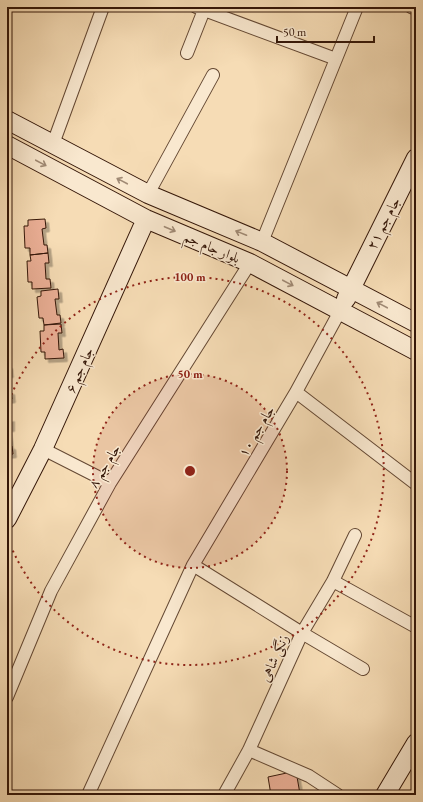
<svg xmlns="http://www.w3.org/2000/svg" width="423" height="802" viewBox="0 0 423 802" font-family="'EB Garamond',Amiri,serif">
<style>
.building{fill:#ebaf96;stroke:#341608;filter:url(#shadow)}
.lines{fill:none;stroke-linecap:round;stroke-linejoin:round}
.street-casing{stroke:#644833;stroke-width:14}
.secondary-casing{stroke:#341608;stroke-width:20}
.street{stroke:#f9e8cf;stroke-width:12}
.secondary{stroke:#f9e8cf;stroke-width:18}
.oneway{stroke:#a08a75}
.ring{fill:none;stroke:#8f2418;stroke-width:2;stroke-dasharray:2 4}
.labels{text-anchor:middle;stroke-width:3;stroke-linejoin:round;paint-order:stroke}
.street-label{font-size:14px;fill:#341608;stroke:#f9e8cf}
.centre{fill:#8f2418;stroke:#f9e8cf;stroke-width:2}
.ring-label{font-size:12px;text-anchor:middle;font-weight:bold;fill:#8f2418;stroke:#f9e8cf;stroke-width:3;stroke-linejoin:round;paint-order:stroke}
</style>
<defs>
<filter id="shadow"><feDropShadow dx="3.5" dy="3.5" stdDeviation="0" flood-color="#0004"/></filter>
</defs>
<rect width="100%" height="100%" fill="#f6dcb5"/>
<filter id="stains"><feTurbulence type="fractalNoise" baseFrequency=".005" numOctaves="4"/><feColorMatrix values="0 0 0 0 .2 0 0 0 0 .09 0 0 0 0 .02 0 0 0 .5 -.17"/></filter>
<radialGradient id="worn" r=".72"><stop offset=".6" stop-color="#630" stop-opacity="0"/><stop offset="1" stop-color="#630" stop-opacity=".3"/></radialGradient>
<path class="building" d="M 45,219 L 46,228 L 42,229 L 44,245 L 47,245 L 48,253 L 30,255 L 30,248 L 25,248 L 24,226 L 28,226 L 28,220 Z
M 48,253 L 49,263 L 45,263 L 46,279 L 50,279 L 51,288 L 32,289 L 32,282 L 28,282 L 27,261 L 31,261 L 30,255 Z
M 58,289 L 59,299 L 55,299 L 57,315 L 60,315 L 61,323 L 44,325 L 43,318 L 39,318 L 37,297 L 41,296 L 41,291 Z
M 61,324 L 62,333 L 58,333 L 59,350 L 63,349 L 64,358 L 45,359 L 45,352 L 41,352 L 40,331 L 44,331 L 44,325 Z
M 7,365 L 9,365 L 10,374 L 7,374 Z
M 7,382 L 8,391 L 11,391 L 12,399 L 7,400 Z
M 11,418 L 11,428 L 8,428 L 10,446 L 12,446 L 13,454 L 7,455 L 7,419 Z
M 296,771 L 300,794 L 271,795 L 268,777 Z"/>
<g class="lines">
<defs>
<path id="street" d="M 196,7 L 336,59
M 411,7 L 416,9
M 187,53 L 204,10
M 53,144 L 103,7
M 148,194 L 213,75
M 262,242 L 357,7
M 296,392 L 416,484
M 43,449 L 110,483
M 193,565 L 302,633 L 363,669
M 333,581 L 416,627
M 7,697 L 51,591 L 110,483 L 250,263
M 249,750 L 309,776 L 338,795
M 88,795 L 193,565 L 296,392 L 340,311
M 224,795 L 249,750 L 302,633 L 333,581 L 355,535"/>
<path id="secondary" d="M 7,120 L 148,194 L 262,242 L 416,323
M 7,145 L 146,219 L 250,263 L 416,351
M 346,299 L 416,158
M 7,519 L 43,449 L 146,219
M 385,795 L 416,743"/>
</defs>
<use href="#street" class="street-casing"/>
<use href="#secondary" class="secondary-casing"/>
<use href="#street" class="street"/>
<use href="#secondary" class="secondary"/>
</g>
<defs><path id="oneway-shaft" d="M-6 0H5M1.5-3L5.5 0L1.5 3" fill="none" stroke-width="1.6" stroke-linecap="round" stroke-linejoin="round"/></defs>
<g class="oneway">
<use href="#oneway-shaft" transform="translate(41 163) rotate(28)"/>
<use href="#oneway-shaft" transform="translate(122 181) rotate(-152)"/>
<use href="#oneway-shaft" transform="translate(170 229) rotate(23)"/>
<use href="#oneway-shaft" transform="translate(241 233) rotate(-158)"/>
<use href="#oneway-shaft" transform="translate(288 283) rotate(28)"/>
<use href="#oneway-shaft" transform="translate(382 305) rotate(-152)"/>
</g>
<circle cx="190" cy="471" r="97" fill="#8f2418" fill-opacity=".12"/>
<g class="ring">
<circle cx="190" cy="471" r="97"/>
<path d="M7 406A194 194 0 1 1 7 536"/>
</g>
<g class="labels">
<g class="street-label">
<text transform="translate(383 223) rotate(-63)" y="5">جام جم ۲۱</text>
<text transform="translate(212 247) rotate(23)" y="5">بلوار جام جم</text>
<text transform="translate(79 370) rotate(-66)" y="5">جام جم ۶</text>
<text transform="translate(256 431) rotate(-59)" y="5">جام جم ۱۰</text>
<text transform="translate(104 466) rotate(-59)" y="5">جام جم ۸</text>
<text transform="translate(274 658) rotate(-66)" y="5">زنگی شاهی</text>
</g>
</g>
<circle cx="190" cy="471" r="6" class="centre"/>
<g class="ring-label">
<text x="190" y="281">100 m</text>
<text x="190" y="378">50 m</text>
</g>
<rect width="423" height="802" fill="none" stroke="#f6dcb5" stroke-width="24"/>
<rect x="8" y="8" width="407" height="786" fill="none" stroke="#341608" stroke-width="2"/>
<rect x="12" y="12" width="399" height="778" fill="none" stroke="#341608"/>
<path d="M277 36v6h97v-6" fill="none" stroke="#341608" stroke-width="2"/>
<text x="283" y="36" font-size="12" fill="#341608" stroke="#f9e8cf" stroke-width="3" paint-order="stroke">50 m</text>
<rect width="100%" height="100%" filter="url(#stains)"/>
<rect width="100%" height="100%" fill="url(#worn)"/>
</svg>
